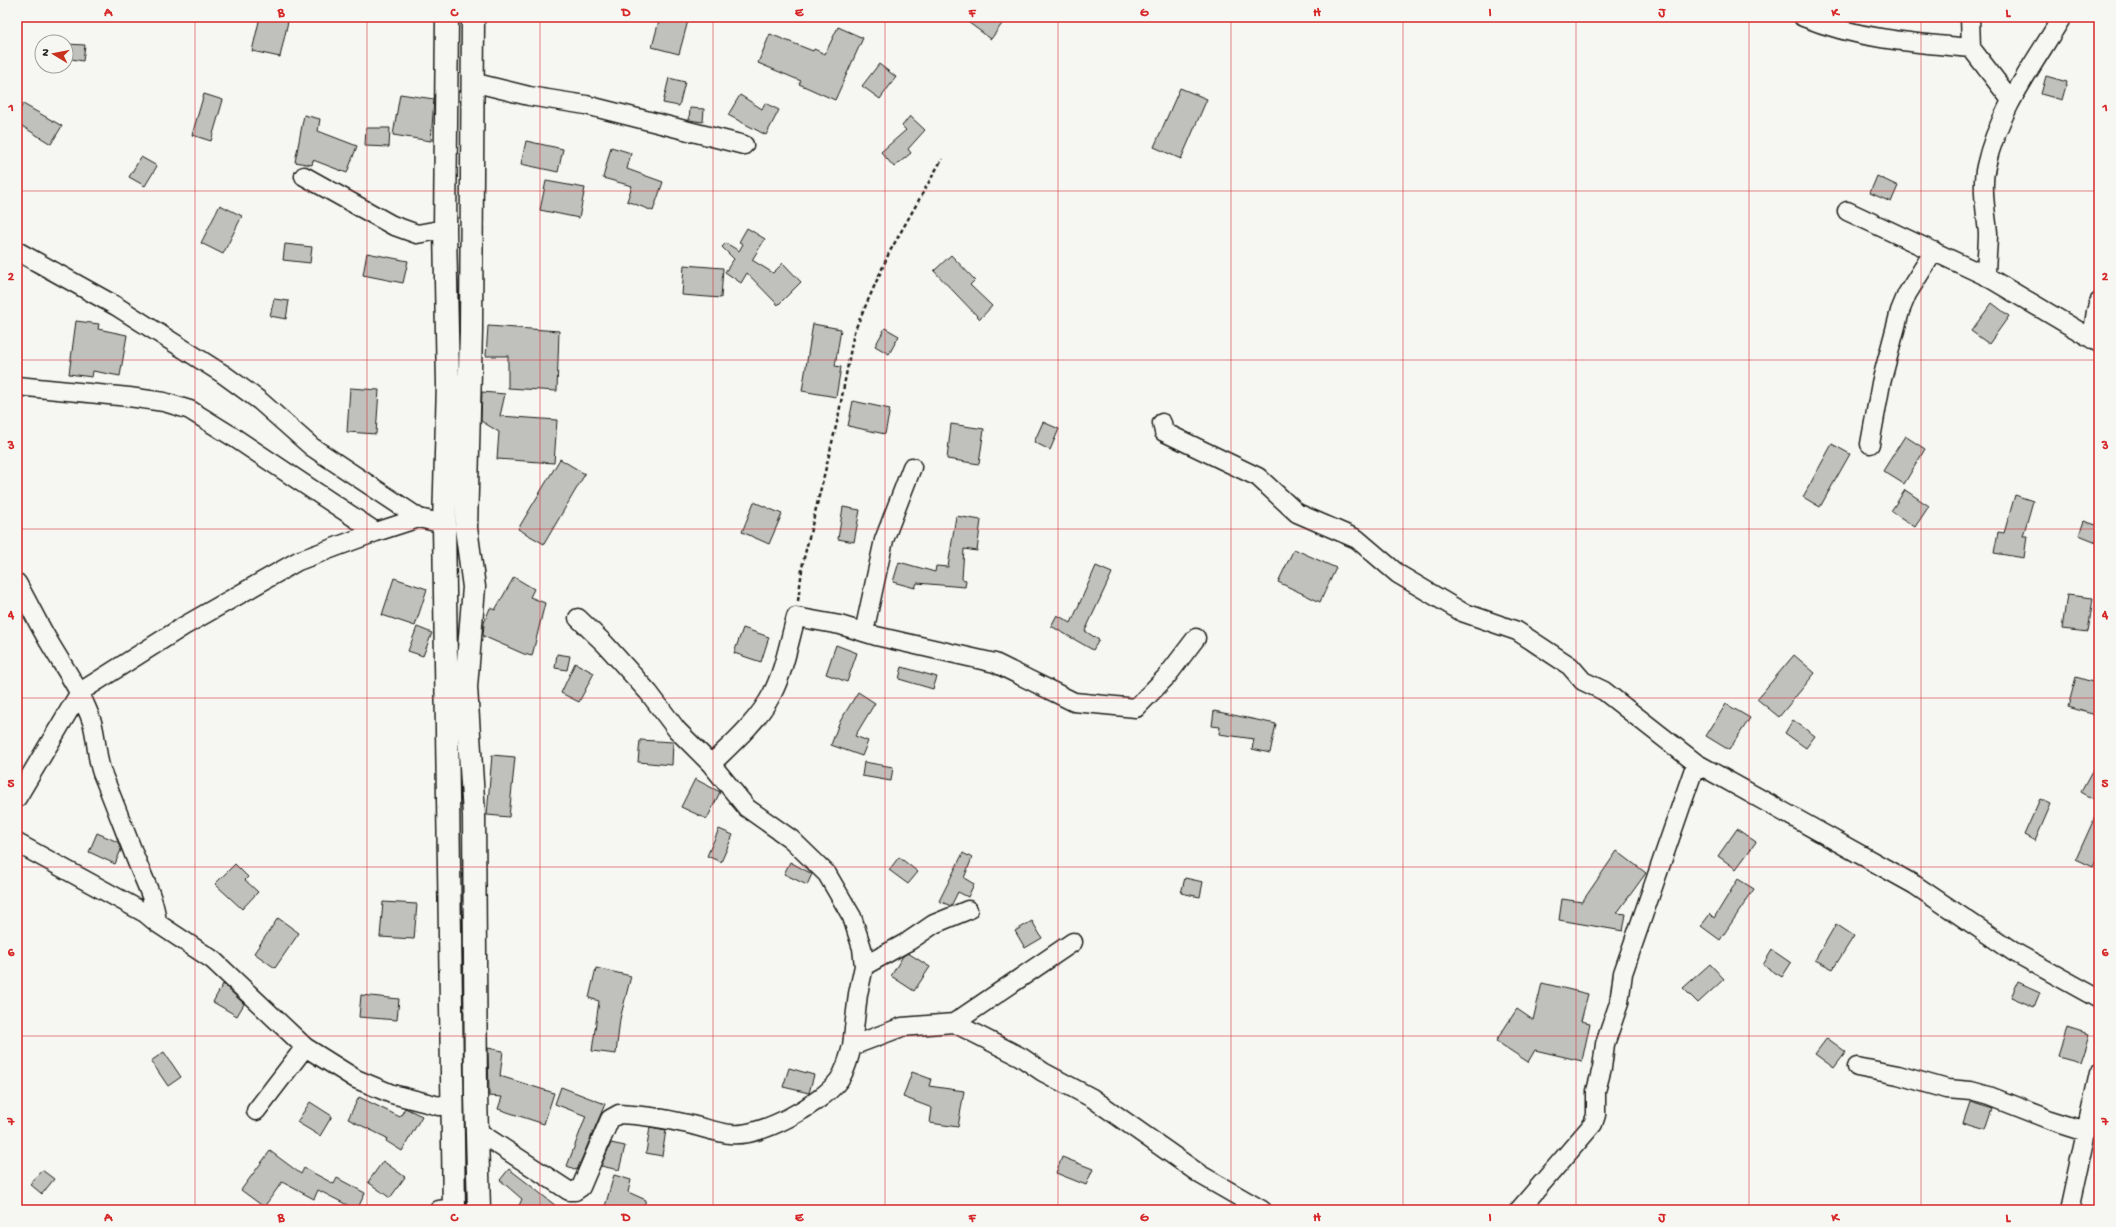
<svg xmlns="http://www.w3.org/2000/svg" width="2116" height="1227" viewBox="0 0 2116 1227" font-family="'Gochi Hand',sans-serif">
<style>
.building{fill:#c0c0bd;stroke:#1c1c1c}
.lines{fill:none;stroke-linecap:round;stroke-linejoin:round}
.minor-casing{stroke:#1c1c1c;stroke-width:21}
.major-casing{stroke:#1c1c1c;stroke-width:25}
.path{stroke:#1c1c1c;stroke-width:2.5;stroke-dasharray:4 3;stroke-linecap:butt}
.minor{stroke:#f6f6f2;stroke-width:18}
.major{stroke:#f6f6f2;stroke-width:22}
.grid{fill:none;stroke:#d62828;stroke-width:1;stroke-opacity:0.55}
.neatline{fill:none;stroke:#d62828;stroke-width:1.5}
.grid-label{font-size:13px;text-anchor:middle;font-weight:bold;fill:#d62828}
</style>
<rect width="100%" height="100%" fill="#f6f6f2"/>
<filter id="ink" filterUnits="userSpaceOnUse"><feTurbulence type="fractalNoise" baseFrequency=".025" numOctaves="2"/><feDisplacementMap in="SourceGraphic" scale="8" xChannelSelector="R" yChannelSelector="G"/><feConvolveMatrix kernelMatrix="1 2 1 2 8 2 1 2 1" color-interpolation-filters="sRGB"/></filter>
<g filter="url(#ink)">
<path class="building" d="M 260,17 L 289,17 L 280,57 L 252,51 Z
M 660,17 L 689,17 L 679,54 L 652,47 Z
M 961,17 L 1007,17 L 991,39 Z
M 838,27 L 863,38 L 835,100 L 799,84 L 801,81 L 758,63 L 770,34 L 813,51 L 814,49 L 825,54 Z
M 66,44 L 85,45 L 83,61 L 66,58 Z
M 879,64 L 896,77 L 880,99 L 862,86 Z
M 2046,76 L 2067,82 L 2062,100 L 2041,94 Z
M 669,78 L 685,82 L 679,106 L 663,103 Z
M 1180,88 L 1207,99 L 1181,159 L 1154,147 Z
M 204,94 L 223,100 L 211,141 L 192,135 Z
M 400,94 L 434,99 L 431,141 L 393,135 Z
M 740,95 L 762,109 L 765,103 L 779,110 L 766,135 L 728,115 Z
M 23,104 L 62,126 L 51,144 L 17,123 L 17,115 Z
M 690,108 L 704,109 L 703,122 L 689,120 Z
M 304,115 L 320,119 L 318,131 L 357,146 L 347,173 L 313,160 L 312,165 L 295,162 Z
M 910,116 L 925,130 L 908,149 L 911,153 L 894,167 L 881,152 L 906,130 L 902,126 Z
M 366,128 L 390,128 L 389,147 L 365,146 Z
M 526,141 L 563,149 L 558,172 L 521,164 Z
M 611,147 L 631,153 L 627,169 L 663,182 L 653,211 L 627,201 L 632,186 L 603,178 Z
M 141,157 L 157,166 L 145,186 L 129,177 Z
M 1877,176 L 1898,186 L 1891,202 L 1870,193 Z
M 546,181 L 585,188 L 579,218 L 540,210 Z
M 220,205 L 242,216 L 223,254 L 201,243 Z
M 747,228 L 765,239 L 752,260 L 773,273 L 783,263 L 801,282 L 778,305 L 747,273 L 741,283 L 725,272 L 734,259 L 722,247 L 726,243 L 739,251 L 743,244 L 739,242 Z
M 285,244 L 312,247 L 310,263 L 283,260 Z
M 367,253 L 408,261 L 403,283 L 363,275 Z
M 951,255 L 975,280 L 970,285 L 992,306 L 980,319 L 934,271 Z
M 684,265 L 723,268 L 721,298 L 682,295 Z
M 274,299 L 289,301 L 286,319 L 270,316 Z
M 1992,303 L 2009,316 L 1989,344 L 1971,331 Z
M 76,321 L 99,324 L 98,329 L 127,335 L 120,376 L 93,371 L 92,377 L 69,374 Z
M 813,324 L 841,329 L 835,366 L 841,367 L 836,397 L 802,391 Z
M 488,326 L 559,331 L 557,391 L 508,388 L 508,356 L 486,356 Z
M 885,328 L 899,336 L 889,354 L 875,346 Z
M 350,388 L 379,390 L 376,434 L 347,432 Z
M 482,392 L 505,394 L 500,416 L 557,420 L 554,463 L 497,459 L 499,432 L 481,421 Z
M 853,401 L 890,409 L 885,434 L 848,426 Z
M 1043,422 L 1059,429 L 1050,450 L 1034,442 Z
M 951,424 L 984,429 L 979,464 L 947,459 Z
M 1905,436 L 1925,449 L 1904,484 L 1883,471 Z
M 1832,444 L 1850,454 L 1820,507 L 1803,497 Z
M 560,459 L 585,474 L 544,544 L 518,529 Z
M 1905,490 L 1929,506 L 1915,527 L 1891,511 Z
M 2015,495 L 2033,501 L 2023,536 L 2027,536 L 2024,558 L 1994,553 L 1998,532 L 2004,533 Z
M 754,502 L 782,514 L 769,544 L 742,532 Z
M 843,507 L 860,510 L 854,542 L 838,539 Z
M 956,516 L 981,520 L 977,551 L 964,549 L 962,579 L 966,580 L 965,587 L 917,583 L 915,588 L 893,582 L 899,562 L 935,572 L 936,566 L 948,567 Z
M 2084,521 L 2099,526 L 2099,543 L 2079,535 Z
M 1294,549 L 1336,568 L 1320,602 L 1278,582 Z
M 1096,566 L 1112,573 L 1085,631 L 1099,640 L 1093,650 L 1051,626 L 1057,615 L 1071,623 Z
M 514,577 L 534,589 L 530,597 L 545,603 L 532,656 L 524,654 L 483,636 L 484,623 L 490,608 L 495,610 Z
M 394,578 L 427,589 L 415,626 L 382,615 Z
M 2067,595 L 2093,598 L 2088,632 L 2062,629 Z
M 417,627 L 432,633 L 423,656 L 408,651 Z
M 743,628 L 769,637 L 761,662 L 734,653 Z
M 836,645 L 857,653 L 847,682 L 826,674 Z
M 557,654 L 570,656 L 567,670 L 555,668 Z
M 1794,655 L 1815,673 L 1779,717 L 1757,699 Z
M 575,663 L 594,673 L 579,702 L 561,693 Z
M 902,667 L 937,677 L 933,689 L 899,679 Z
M 2076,677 L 2099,684 L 2099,716 L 2068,707 Z
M 858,692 L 875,703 L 855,736 L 868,741 L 862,756 L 831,745 L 839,723 Z
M 1726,704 L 1750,718 L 1729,750 L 1706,736 Z
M 1214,711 L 1276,724 L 1270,753 L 1252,749 L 1254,739 L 1219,734 L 1220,727 L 1212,726 Z
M 1793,720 L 1815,736 L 1806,748 L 1785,733 Z
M 640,740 L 673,742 L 672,765 L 638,762 Z
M 492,755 L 515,757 L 509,817 L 487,815 Z
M 2099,759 L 2099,802 L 2081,792 Z
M 864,762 L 893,767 L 891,781 L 862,776 Z
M 695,779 L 720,792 L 707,819 L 681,807 Z
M 2040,799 L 2051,804 L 2035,841 L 2024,835 Z
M 2099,808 L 2099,854 L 2093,867 L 2076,859 Z
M 719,829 L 733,835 L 721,862 L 707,856 Z
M 1737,829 L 1756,842 L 1736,869 L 1718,856 Z
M 97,833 L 118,842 L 121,850 L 115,864 L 89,852 Z
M 1617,851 L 1646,873 L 1617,913 L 1626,914 L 1623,931 L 1559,920 L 1562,899 L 1582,902 Z
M 963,853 L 972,858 L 964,878 L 974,884 L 968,897 L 958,892 L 951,906 L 939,901 Z
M 899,857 L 918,872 L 908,884 L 889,870 Z
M 790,862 L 812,874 L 807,885 L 784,874 Z
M 235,864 L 248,877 L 245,880 L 258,892 L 242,909 L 215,884 Z
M 1185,878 L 1203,882 L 1200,897 L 1181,893 Z
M 1738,879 L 1754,889 L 1720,940 L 1701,926 L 1710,914 L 1714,918 Z
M 383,902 L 417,904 L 414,939 L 380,937 Z
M 278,918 L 299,933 L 275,968 L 254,953 Z
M 1032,921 L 1042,938 L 1025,948 L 1015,931 Z
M 1836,924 L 1854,936 L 1833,969 L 1815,960 Z
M 1772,950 L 1791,963 L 1782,977 L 1763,965 Z
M 908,953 L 930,967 L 914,991 L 891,976 L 903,956 Z
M 1710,964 L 1724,979 L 1698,1003 L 1683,988 Z
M 596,968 L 631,976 L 620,1019 L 616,1054 L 592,1051 L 599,1001 L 589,998 Z
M 2018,982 L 2040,992 L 2034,1007 L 2011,997 Z
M 1542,983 L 1588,994 L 1581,1021 L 1590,1023 L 1582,1061 L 1535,1050 L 1528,1062 L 1496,1041 L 1517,1009 L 1533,1020 Z
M 223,984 L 244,1004 L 237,1016 L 213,1002 Z
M 361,995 L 399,999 L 397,1020 L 359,1017 Z
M 2067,1028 L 2089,1035 L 2080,1062 L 2058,1056 Z
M 1827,1038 L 1846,1052 L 1834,1068 L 1815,1054 Z
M 488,1048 L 503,1051 L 500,1076 L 554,1093 L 544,1124 L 498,1109 L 502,1097 L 489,1096 Z
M 164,1052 L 181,1077 L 168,1086 L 151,1061 Z
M 789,1068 L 814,1075 L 809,1093 L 783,1087 Z
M 912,1072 L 931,1079 L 929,1086 L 964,1091 L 958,1127 L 930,1123 L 932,1108 L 903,1097 Z
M 561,1087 L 605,1104 L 577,1170 L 567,1166 L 586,1116 L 555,1104 Z
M 359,1097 L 400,1117 L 405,1108 L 422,1116 L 402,1151 L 386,1141 L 387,1138 L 348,1119 Z
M 310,1102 L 332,1116 L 320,1136 L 297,1122 Z
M 1970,1102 L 1993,1109 L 1986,1130 L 1963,1123 Z
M 650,1127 L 666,1130 L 662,1156 L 646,1153 Z
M 611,1143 L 625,1146 L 619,1170 L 601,1166 Z
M 270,1151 L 301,1174 L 304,1168 L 334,1184 L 337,1178 L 365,1193 L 357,1210 L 318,1190 L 314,1199 L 282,1182 L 264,1207 L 241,1190 Z
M 1062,1157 L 1093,1169 L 1086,1185 L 1056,1173 Z
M 383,1161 L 405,1177 L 390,1198 L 368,1182 Z
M 509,1169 L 526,1182 L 561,1210 L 517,1210 L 522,1199 L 500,1180 Z
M 42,1170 L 54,1179 L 42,1194 L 30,1184 Z
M 614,1175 L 631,1180 L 628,1192 L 646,1200 L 642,1210 L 604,1210 Z"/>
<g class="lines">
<defs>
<path id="minor" d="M 1803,17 C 1858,39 1912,43 1971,48
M 1970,17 L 1971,48 L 2011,100
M 472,82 L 529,96 L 586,105 L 744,145
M 304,176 L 392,225 L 417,234 L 445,229
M 1847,211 L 1986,276 L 2099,343
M 17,251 L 116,306 L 223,374 L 260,401 L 312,447 L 419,518 L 444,524
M 1986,276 C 1986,262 1988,247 1988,233 C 1986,212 1981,187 1986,166 C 1998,111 2034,64 2062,17
M 2092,339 L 2096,311 L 2099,302
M 17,386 L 129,397 L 164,402 L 190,410 L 235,438 L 376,532
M 1162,423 L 1164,432 L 1258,477 L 1297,513 L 1357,539 L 1398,574 L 1462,612 L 1517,631 L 1570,666 L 1583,681 L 1604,691 L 1696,763 L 1915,885 L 2014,952 L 2099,999
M 1870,444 L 1881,383 L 1900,311 L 1907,294 L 1934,251
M 17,583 C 29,604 39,626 52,647 C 67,672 83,695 92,722 C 97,739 96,756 102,773 C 114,802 125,832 137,862 C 145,882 155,900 157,923
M 578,618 L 605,644 L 649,693 L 677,730 L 711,764 L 747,808 L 791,839 L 827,874 L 852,917 L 862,948 L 864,966 L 858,994 L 852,1046
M 864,632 L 884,540 L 912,467
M 711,764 C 733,743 758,721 772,694 C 784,671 789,642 796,617 L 840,625 L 876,636 L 995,663 L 1074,702 L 1136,708 L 1167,676 L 1196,638
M 17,798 L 80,692 L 184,626 L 298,561 L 376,532 L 419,518
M 17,843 L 145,913 L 157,923 L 213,960 L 305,1047 L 356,1079 L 392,1094 L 439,1106 L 454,1102
M 864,966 L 909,941 L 934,924 L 968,910
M 954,1023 L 1073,942
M 1857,1067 L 1898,1075 L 1947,1089 L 1971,1091 L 1989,1096 L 2048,1119 L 2086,1131
M 256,1111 L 305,1047
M 477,1131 L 569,1191 L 575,1191 L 581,1187 L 610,1119 L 619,1114 C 640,1115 662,1118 683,1123 C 699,1126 714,1132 730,1134 C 760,1138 821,1104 839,1080 C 846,1070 849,1058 852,1046 L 902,1027 L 954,1023 L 1021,1057 L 1043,1072 L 1092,1098 L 1201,1175 L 1262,1210
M 439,1210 L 454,1208
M 1519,1210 L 1593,1124 L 1596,1115 L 1596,1091 L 1602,1068 L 1605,1044 L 1619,1003 L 1623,973 L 1696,763
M 2069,1210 L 2099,1072"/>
<path id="major" d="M 447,17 L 445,229 L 448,384 L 444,524 L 454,1210
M 473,17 L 471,331 L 466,528 L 474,587 L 466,687 L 474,815 L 476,1095 L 479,1210"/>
</defs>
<use href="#minor" class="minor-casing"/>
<use href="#major" class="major-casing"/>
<path class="path" d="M 798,601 L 803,562 L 838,418 L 854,332 L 889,253 L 942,159"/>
<use href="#minor" class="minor"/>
<use href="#major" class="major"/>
</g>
</g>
<path class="grid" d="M 195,17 L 195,1210M 367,17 L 367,1210M 540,17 L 540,1210M 713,17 L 713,1210M 885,17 L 885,1210M 1058,17 L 1058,1210M 1231,17 L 1231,1210M 1403,17 L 1403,1210M 1576,17 L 1576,1210M 1749,17 L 1749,1210M 1921,17 L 1921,1210M 17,191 L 2099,191M 17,360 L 2099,360M 17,529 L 2099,529M 17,698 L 2099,698M 17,867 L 2099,867M 17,1036 L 2099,1036"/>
<rect width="2116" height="1227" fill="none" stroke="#f6f6f2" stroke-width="44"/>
<g transform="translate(54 54) rotate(280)"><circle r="19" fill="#f6f6f2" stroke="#9f9f9c"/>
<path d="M0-3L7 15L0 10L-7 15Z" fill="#c8321e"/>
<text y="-6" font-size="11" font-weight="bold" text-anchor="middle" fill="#1c1c1c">N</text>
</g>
<rect x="22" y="22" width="2072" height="1183" class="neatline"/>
<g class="grid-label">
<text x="108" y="16">A</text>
<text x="281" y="16">B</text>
<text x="454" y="16">C</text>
<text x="626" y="16">D</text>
<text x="799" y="16">E</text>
<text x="972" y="16">F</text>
<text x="1144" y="16">G</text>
<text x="1317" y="16">H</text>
<text x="1490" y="16">I</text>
<text x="1662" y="16">J</text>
<text x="1835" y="16">K</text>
<text x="2008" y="16">L</text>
<text x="11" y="111">1</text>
<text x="2105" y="111">1</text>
<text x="11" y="280">2</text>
<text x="2105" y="280">2</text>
<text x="11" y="449">3</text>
<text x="2105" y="449">3</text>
<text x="11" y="618">4</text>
<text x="2105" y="618">4</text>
<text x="11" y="787">5</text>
<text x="2105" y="787">5</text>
<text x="11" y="956">6</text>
<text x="2105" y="956">6</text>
<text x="11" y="1125">7</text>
<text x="2105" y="1125">7</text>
<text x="108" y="1221">A</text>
<text x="281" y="1221">B</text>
<text x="454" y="1221">C</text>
<text x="626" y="1221">D</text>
<text x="799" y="1221">E</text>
<text x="972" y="1221">F</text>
<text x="1144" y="1221">G</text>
<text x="1317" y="1221">H</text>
<text x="1490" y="1221">I</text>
<text x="1662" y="1221">J</text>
<text x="1835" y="1221">K</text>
<text x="2008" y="1221">L</text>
</g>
</svg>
